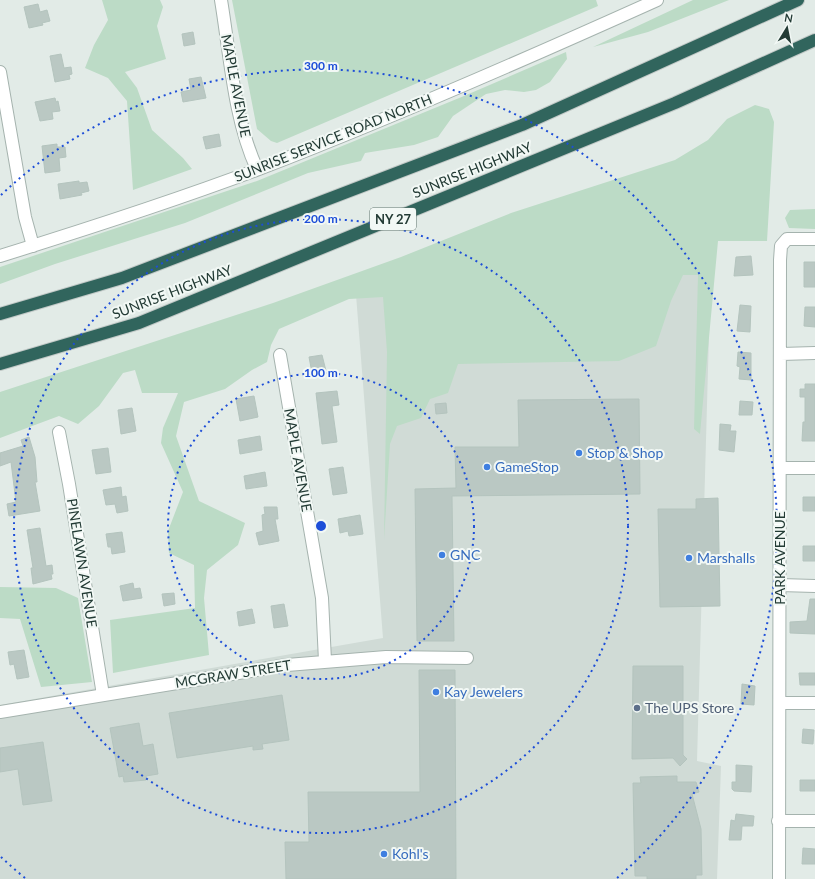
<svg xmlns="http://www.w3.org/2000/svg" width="815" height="879" viewBox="0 0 815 879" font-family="Lato,sans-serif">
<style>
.built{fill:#d0dbd6}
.green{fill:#bcdbc6}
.building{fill:#bac8c3;stroke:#b4c4be}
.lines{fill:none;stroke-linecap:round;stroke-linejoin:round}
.minor-casing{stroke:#a5b3ae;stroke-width:14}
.highway-casing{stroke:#c1c8c6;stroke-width:14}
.minor{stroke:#fff;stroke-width:12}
.highway{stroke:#31655d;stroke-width:12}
.ring{fill:none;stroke:#1d4ed8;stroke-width:2;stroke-dasharray:2 4}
.shop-dot{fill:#3f7fe0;stroke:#f2f8f5;stroke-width:1.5}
.service-dot{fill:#5c6f8a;stroke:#f2f8f5;stroke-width:1.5}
.labels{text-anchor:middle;stroke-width:4;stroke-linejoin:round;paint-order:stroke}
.shield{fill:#f2f8f5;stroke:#61746f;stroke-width:1}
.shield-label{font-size:13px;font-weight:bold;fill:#233b35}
.street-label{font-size:14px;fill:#233b35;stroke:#f2f8f5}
.shop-label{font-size:14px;fill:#366cbe;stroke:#f2f8f5;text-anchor:start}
.service-label{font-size:14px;fill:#4e5e75;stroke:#f2f8f5;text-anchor:start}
.centre{fill:#1d4ed8;stroke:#f2f8f5;stroke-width:2}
.ring-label{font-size:12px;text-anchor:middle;font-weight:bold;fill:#1d4ed8;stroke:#f2f8f5;stroke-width:4;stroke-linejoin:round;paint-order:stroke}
</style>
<rect width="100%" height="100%" fill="#e2ebe7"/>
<path class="built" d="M 712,227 L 697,761 L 721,766 L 717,879 L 0,879 L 0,705 L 383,638 L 355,282 Z"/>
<path class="green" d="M 102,0 L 160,0 L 163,7 L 157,26 L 166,59 L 125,72 L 137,88 L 152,130 L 183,158 L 192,169 L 133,190 L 127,101 L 108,78 L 85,68 L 94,45 L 108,20 Z
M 232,0 L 596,0 L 598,6 L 277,143 L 271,141 L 257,129 Z
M 693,0 L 729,0 L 648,32 L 593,47 Z
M 566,52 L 567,59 L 550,82 L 536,90 L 524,92 L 505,90 L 486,94 L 453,116 L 438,137 L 414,145 L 365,153 L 361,161 L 308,173 L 185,223 L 55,264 L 0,284 L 0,267 L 257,181 L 464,96 Z
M 755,105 L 769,109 L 774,122 L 767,241 L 718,241 L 700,434 L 694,429 L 698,275 L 683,275 L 671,301 L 656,346 L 619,361 L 458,364 L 448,393 L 430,399 L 421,418 L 397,426 L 390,444 L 384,540 L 387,352 L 383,297 L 349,299 L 279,329 L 271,345 L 267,362 L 252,370 L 225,389 L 184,402 L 176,436 L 199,501 L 245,523 L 238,545 L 207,570 L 204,598 L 209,655 L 113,673 L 110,620 L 195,608 L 194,565 L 169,553 L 168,531 L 183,492 L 161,443 L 163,428 L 178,393 L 142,393 L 135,370 L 123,373 L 99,406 L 78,424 L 59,416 L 0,438 L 0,392 L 273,303 L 401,257 L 511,213 L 675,160 L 708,140 L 727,119 Z
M 815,209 L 815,229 L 789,228 L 785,218 L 790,210 Z
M 0,587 L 56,588 L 78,598 L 92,682 L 41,687 L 20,619 L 0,618 Z"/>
<path class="building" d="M 38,4 L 40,12 L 47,10 L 50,21 L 42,23 L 43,25 L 29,28 L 24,7 Z
M 193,32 L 195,44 L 184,46 L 182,34 Z
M 61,54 L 64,68 L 71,67 L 72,74 L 69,75 L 70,79 L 55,82 L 50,56 Z
M 201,77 L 206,98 L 183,102 L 181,92 L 191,90 L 189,79 Z
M 55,98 L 56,102 L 58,101 L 60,111 L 52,112 L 53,119 L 40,121 L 35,102 Z
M 219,134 L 221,146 L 206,149 L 203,137 Z
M 57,144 L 57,147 L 65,147 L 66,157 L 59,158 L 60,171 L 45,173 L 42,146 Z
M 79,181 L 79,183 L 87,182 L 89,191 L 81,193 L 82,195 L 60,199 L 58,184 Z
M 751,256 L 753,275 L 734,276 L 736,257 Z
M 804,262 L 815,262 L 815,287 L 804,287 Z
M 740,305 L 751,306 L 750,332 L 737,331 Z
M 805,307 L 815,307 L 815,327 L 804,326 Z
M 738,352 L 751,353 L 751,380 L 739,379 L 740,367 L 737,366 Z
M 322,355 L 326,371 L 312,373 L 309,357 Z
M 805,384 L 815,384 L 815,441 L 802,441 L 803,422 L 805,422 L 805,397 L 800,397 L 800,389 L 805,389 Z
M 337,391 L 339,405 L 332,406 L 337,442 L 322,444 L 316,393 Z
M 254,396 L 258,417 L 240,421 L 236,399 Z
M 639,399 L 640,494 L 452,496 L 454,641 L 417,641 L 415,489 L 456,488 L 455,447 L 519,447 L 518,400 Z
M 740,401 L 753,402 L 752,415 L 739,415 Z
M 446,403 L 447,413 L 436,414 L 435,404 Z
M 132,408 L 136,431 L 121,434 L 118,410 Z
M 720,424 L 731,425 L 730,431 L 736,431 L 734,452 L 719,450 Z
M 260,436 L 262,450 L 240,454 L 238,440 Z
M 29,437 L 35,457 L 37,482 L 35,482 L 40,511 L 9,516 L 7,504 L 16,502 L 11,462 L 0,466 L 0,453 L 23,446 L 21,440 Z
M 108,448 L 111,472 L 96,474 L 92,450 Z
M 343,467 L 347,493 L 333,495 L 329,469 Z
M 265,472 L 267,486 L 246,489 L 244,476 Z
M 121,487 L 122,497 L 126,496 L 128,511 L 117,513 L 115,504 L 106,505 L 103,490 Z
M 803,497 L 815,497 L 815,511 L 803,511 Z
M 718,498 L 720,606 L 660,607 L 658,509 L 696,509 L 696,499 Z
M 264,507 L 277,507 L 278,519 L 275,519 L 279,541 L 259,545 L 256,533 L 263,531 L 262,515 L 265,514 Z
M 360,515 L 363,534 L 349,536 L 348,531 L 340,533 L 338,519 Z
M 40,528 L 46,566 L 52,565 L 53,574 L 51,574 L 52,579 L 33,584 L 31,568 L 33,568 L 27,530 Z
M 122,532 L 125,552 L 112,554 L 111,547 L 108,547 L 106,534 Z
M 803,546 L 815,546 L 815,561 L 803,561 Z
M 133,583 L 134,589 L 140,588 L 142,598 L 123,601 L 120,586 Z
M 174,593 L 175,604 L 164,606 L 162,594 Z
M 810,599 L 815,599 L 815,634 L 790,633 L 790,622 L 807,621 Z
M 284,604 L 288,626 L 274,628 L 271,606 Z
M 252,609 L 255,623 L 239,626 L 237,612 Z
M 24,650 L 29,677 L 17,679 L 14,664 L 10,665 L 8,652 Z
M 633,666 L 683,666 L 683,755 L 687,759 L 680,766 L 673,758 L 632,759 Z
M 419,670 L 455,670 L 456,879 L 286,879 L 285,842 L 309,842 L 308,792 L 420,792 Z
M 799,673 L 815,673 L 815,685 L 800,685 Z
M 742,684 L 755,686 L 754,705 L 741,704 Z
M 282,695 L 289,740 L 262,744 L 263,749 L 253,750 L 253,746 L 177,758 L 169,713 Z
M 139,723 L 143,746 L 153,744 L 158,774 L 146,776 L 146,780 L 124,782 L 123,776 L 119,777 L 110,728 Z
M 803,729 L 814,730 L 813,744 L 802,743 Z
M 43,742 L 52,801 L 23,805 L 18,769 L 0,772 L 0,748 Z
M 736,765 L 752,766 L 751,792 L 734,791 L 732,789 L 732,782 L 736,782 Z
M 677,776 L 677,782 L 696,782 L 699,792 L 692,794 L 701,829 L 702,875 L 696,875 L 696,879 L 647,879 L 647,876 L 635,876 L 633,783 L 641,783 L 640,777 Z
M 800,780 L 815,780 L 815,791 L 800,791 Z
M 736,814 L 754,816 L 753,826 L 742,826 L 741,840 L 729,840 L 731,820 L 735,821 Z
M 803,848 L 815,849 L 815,864 L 802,864 Z"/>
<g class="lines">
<defs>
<path id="minor" d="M 221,0 C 230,54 234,120 257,169
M 0,72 L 25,217 L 33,246
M 0,256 C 87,229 174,201 259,169 C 394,117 526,59 657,0
M 781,354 L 815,353
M 280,355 L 322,598 L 325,661
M 59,432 L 69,484 L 103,695
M 780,468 L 815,468
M 780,585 L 815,586
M 780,703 L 815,703
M 0,712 L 287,665 L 386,657 L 467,658
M 778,821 L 815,821
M 779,879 L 780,260 L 781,246 L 787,239 L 815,239"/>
<path id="highway" d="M 0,314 L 122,278 L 522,125 L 798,0
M 0,364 L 139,323 L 675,103 L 815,40"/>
</defs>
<use href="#minor" class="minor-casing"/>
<use href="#highway" class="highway-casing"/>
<use href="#minor" class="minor"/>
<use href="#highway" class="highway"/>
</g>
<g class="ring">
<circle cx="321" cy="526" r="153"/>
<circle cx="321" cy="526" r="307"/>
<path d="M25 878A460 460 0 0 1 1 857M1 195A460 460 0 1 1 617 878"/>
</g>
<g class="shop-dot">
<circle cx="579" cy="453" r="4"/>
<circle cx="487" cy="467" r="4"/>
<circle cx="442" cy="555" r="4"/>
<circle cx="689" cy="558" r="4"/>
<circle cx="436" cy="692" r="4"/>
<circle cx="384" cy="854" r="4"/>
</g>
<circle class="service-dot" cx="637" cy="708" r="4"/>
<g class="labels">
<rect class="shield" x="370" y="208" width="46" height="22" rx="3"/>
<g class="shield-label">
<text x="393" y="224">NY 27</text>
</g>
<g class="street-label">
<text transform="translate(236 86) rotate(79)" y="5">MAPLE AVENUE</text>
<text transform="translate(333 138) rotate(-22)" y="5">SUNRISE SERVICE ROAD NORTH</text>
<text transform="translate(472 170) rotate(-22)" y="5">SUNRISE HIGHWAY</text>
<text transform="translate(172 292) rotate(-21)" y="5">SUNRISE HIGHWAY</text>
<text transform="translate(298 460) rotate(80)" y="5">MAPLE AVENUE</text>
<text transform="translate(780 558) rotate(-90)" y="5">PARK AVENUE</text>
<text transform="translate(82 563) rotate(81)" y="5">PINELAWN AVENUE</text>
<text transform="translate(233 674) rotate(-9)" y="5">MCGRAW STREET</text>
</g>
<g class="shop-label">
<text x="587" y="458">Stop &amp; Shop</text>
<text x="495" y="472">GameStop</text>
<text x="450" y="560">GNC</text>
<text x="697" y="563">Marshalls</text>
<text x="444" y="697">Kay Jewelers</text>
<text x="392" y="859">Kohl's</text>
</g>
<g class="service-label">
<text x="645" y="713">The UPS Store</text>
</g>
</g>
<circle cx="321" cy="526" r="6" class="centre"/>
<g class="ring-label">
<text x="321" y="70">300 m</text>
<text x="321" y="223">200 m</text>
<text x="321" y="377">100 m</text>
</g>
<g transform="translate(787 28) rotate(10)" stroke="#f2f8f5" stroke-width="3" paint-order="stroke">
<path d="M0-3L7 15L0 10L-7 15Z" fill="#233b35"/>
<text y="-6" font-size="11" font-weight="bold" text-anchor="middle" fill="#233b35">N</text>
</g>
</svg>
